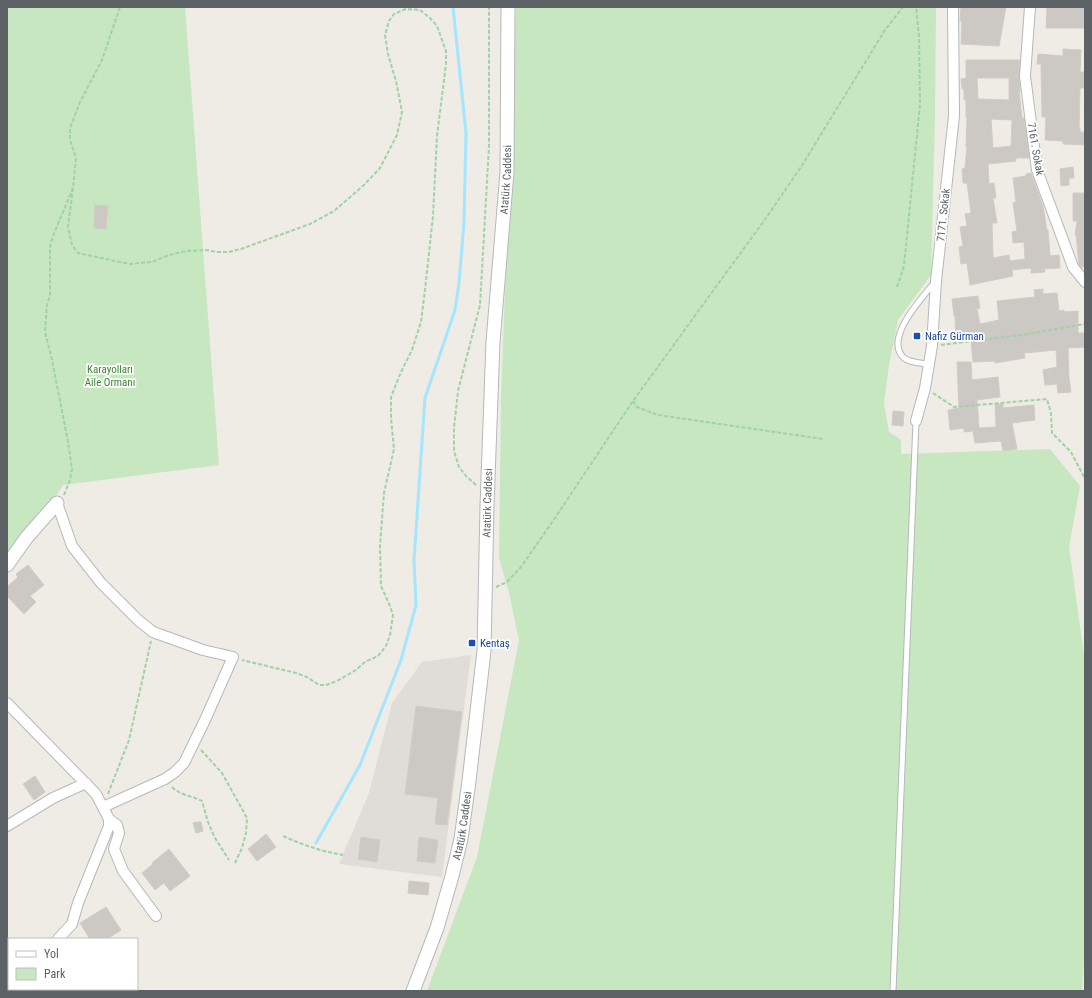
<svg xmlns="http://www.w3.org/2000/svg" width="1092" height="998" viewBox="0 0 1092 998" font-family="'Roboto Condensed',sans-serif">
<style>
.industrial{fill:#e0ddd9}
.green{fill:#c7e7c1}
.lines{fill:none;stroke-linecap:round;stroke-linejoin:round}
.stream{stroke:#a5e6ff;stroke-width:3}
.building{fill:#ccc8c4;stroke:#d4ccc3;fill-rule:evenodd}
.service-casing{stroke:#b5b8bc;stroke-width:7}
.minor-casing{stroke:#b5b8bc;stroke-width:12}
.tertiary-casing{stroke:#b5b8bc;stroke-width:15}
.path{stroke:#9fd2a5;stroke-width:2;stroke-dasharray:4 2;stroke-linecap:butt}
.service{stroke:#fff;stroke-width:5}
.minor{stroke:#fff;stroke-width:10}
.tertiary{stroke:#fff;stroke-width:13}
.transit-dot{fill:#1a4fb4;stroke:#fff;stroke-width:1.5}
.labels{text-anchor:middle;stroke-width:3.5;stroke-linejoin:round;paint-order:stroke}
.street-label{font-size:11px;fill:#5c6265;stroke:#fff}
.transit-label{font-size:11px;fill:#164399;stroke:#fff;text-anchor:start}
.park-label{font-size:11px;fill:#3d8633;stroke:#fff}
</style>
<rect width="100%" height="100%" fill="#efebe5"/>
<path class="industrial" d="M 471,655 L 442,877 L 339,864 L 369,793 L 392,703 L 422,662 Z"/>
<path class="green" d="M 7,7 L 185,7 L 219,465 L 63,485 L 7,574 Z
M 516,7 L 936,7 L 935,116 L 931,275 L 898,320 L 889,365 L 884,403 L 889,432 L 901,440 L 901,454 L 1050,449 L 1080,486 L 1069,547 L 1085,662 L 1085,945 L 1082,991 L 427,991 L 477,857 L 519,640 L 509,593 L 499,558 L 501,395 Z"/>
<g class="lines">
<path class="stream" d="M 316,843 L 360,765 L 401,660 L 416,605 L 414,560 L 425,398 L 455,310 L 459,283 L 464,222 L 466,133 L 453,7"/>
</g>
<path class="building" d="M 961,7 L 1006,7 L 999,46 L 961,44 L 962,21 L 960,21 Z
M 1047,7 L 1076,7 L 1076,8 L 1085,8 L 1085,28 L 1046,28 Z
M 1063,49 L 1081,50 L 1080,72 L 1085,72 L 1085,88 L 1080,88 L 1079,128 L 1080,128 L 1080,132 L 1085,132 L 1085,145 L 1063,144 L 1063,141 L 1045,140 L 1046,117 L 1042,117 L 1041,64 L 1037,64 L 1038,54 L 1063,56 Z
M 966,60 L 1020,60 L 1019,76 L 1020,92 L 1019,92 L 1022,118 L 1024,118 L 1029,158 L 1016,158 L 1016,161 L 988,164 L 989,184 L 994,183 L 996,198 L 993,198 L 997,223 L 992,223 L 993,258 L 1009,255 L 1010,261 L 1025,259 L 1024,242 L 1013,243 L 1012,232 L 1017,231 L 1013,203 L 1016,202 L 1013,178 L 1026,176 L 1026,174 L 1031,173 L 1043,206 L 1047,230 L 1048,230 L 1050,256 L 1059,255 L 1060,268 L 1044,269 L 1045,272 L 1031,273 L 1031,268 L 1012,270 L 1013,276 L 970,285 L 967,263 L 961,264 L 959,247 L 963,246 L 960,227 L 967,226 L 965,214 L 971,213 L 967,183 L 963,183 L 962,169 L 965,168 L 967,147 L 966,147 L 967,118 L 966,118 L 966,100 L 964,100 L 964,89 L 962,89 L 961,79 L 966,78 ZM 977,78 L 1009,78 L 1009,100 L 978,99 ZM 991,119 L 1012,120 L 1011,146 L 993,148 Z
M 1073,167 L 1074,178 L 1069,178 L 1069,185 L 1061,186 L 1060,169 Z
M 1073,193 L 1085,193 L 1085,267 L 1081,267 L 1079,265 L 1076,235 L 1075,235 L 1077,221 L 1073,221 Z
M 95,205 L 108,206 L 106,229 L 94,228 Z
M 1043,289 L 1043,294 L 1057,293 L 1059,311 L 1064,310 L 1064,312 L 1078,311 L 1078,333 L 1084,333 L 1085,347 L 1068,348 L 1069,378 L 1071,392 L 1058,393 L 1057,384 L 1045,385 L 1043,370 L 1057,367 L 1056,350 L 1024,353 L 1025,358 L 995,363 L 994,361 L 973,362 L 971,340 L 956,340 L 955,316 L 954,316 L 952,299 L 978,296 L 980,308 L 977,309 L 980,324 L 999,320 L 997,301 L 1035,297 L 1034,290 Z
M 957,362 L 971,362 L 972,380 L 998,377 L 1000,397 L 977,400 L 979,428 L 996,427 L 995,404 L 1003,404 L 1003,408 L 1034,405 L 1035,420 L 1012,423 L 1017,449 L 1003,451 L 1001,441 L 975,443 L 973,431 L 964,432 L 964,428 L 950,430 L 948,410 L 959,408 Z
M 893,411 L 904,412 L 903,426 L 892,425 Z
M 28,565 L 44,585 L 30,596 L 36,602 L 24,614 L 7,596 L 7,587 L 18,577 L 16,574 Z
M 416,706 L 462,712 L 447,825 L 435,824 L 438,798 L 405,794 Z
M 35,776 L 45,792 L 34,800 L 23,784 Z
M 197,822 L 201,822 L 203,831 L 196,833 L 193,823 Z
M 266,834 L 276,847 L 257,861 L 248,849 Z
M 361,837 L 380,840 L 377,862 L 358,859 Z
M 419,837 L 438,840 L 435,863 L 417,861 Z
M 169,849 L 190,876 L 170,891 L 164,883 L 155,890 L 142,873 L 153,864 L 152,863 Z
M 409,881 L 429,883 L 428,895 L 408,893 Z
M 106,907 L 121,930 L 107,939 L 90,939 L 80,923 Z"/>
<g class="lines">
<defs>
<path id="service" d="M 928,364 C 921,363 910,363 904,358 C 883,339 922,298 934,283
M 893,991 L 916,421"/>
<path id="minor" d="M 1030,7 L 1025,76 L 1037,170 L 1073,267 L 1085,282
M 916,421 L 925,388 L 932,346 L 936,281 L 954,116 L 953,7
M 57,503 L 72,546 L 101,583 L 138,620 L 153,632 L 203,650 L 233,657 L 205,720 L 184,763 L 175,772 L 165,779 L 103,807
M 7,703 L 96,794 L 109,819 L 109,826 L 78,903 L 72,924 L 58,939
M 109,819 L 117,825 L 119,833 L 114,849 L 123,871 L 156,916
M 7,826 L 53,798 L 86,783
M 7,959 L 9,960
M 31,989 L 32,991"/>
<g id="tertiary">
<path d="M 7,565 L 27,537 L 57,503"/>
<path id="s1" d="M 413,991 L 437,928 L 452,876 L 461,839 L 469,781 L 484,651 L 487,506 L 493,342 L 507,172 L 508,7"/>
</g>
</defs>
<use href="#service" class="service-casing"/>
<use href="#minor" class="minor-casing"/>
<use href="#tertiary" class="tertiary-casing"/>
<path class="path" d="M 73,188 L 68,227 L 72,245 L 78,253 L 129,264 L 152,262 L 169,255 L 186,251 L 206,250 L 217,252 L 229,252 L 241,249 L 310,224 L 334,211 L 364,185 L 380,168 L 397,135 L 402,112 L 396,81 L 388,54 L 385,35 L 389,21 L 394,14 L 406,9 L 420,10 L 430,18 L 437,26 L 446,51 L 446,64 L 437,136 L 433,216 L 425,290 L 421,322 L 412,350 L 401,372 L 391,397 L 391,418 L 394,449 L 384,493 L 380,546 L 381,586 L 390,606 L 393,615 L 390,635 L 386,646 L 378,656 L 365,662 L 356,670 L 337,681 L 326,685 L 319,685 L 307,677 L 296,673 L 242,660
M 897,287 L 904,266 L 920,104 L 919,36 L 916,7
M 941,345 L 1021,335 L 1085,324
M 933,393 L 954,407 L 1047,399 L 1051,413 L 1052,433 L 1071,452 L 1085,479
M 633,401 L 637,407 L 658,415 L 823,439
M 476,485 L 466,476 L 459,467 L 454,451 L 454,428 L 458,391 L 480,305 L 489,146 L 489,7
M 64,495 L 70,480 L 72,469 L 68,442 L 52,360 L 45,332 L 47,305 L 50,295 L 50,247 L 53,236 L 73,188 L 76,158 L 70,140 L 70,128 L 80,102 L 102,60 L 120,7
M 496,587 L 507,582 L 521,567 L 555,518 L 633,401 L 766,218 L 801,167 L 885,30 L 903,7
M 201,750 L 222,773 L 247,818 L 246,833 L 242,848 L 235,863
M 172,787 C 180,795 192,796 202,801 L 208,822 L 215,838 L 229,860
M 108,794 L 129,740 L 151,641
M 283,836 C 303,845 320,851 343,855"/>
<use href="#service" class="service"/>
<use href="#minor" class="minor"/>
<use href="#tertiary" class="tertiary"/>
</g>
<g class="transit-dot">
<rect x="913" y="332" width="8" height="8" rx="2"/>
<rect x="468" y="639" width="8" height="8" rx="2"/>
</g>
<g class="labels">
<g class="street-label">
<text transform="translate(1036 149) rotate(80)" y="4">7161. Sokak</text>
<text dy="4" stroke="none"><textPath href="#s1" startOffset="821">Atatürk Caddesi</textPath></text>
<text transform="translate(943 215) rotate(-84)" y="4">7171. Sokak</text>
<text dy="4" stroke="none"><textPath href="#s1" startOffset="497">Atatürk Caddesi</textPath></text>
<text dy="4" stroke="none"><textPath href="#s1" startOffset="173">Atatürk Caddesi</textPath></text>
</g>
<g class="transit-label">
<text x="925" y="340">Nafiz Gürman</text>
<text x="480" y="647">Kentaş</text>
</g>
<g class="park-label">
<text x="110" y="373">Karayolları<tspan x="110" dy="13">Aile Ormanı</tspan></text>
</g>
</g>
<rect width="1092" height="998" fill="none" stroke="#5c6265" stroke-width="16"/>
<rect x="8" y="938" width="130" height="52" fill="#ffffff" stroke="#bec0c1"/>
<rect x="16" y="951" width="20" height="6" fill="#ffffff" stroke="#bec0c1"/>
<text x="44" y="958" font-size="12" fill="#5c6265">Yol</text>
<rect x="16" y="968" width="20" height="12" fill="#c7e7c1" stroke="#bec0c1"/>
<text x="44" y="978" font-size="12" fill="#5c6265">Park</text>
</svg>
